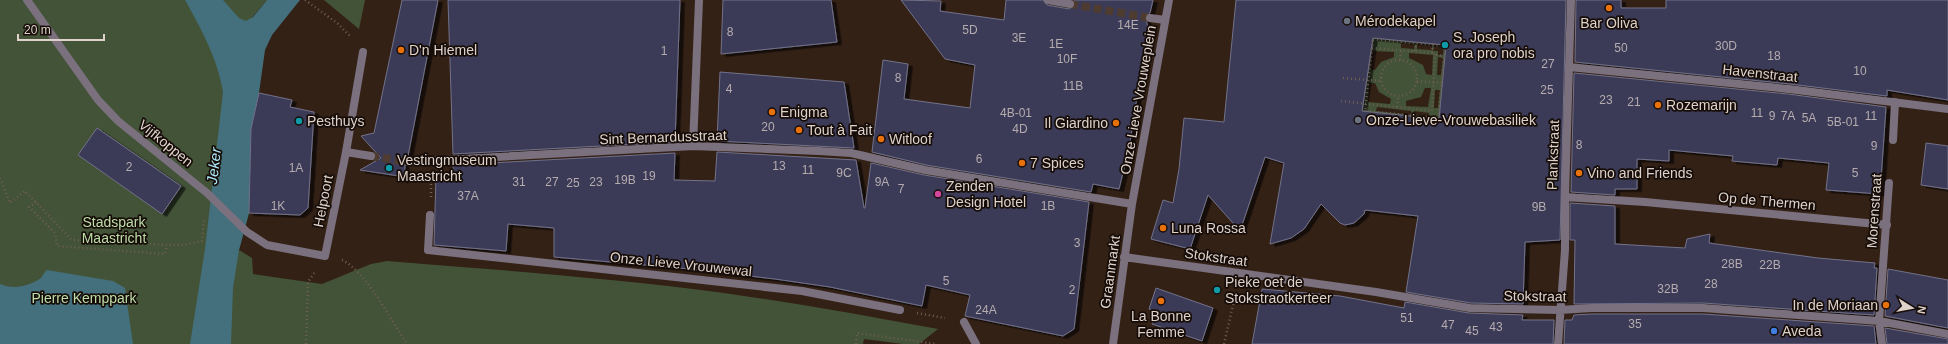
<svg xmlns="http://www.w3.org/2000/svg" width="1948" height="344" viewBox="0 0 1948 344" font-family="Helvetica,sans-serif">
<style>
.green{fill:#435337;fill-rule:evenodd}
.water{fill:#446f7c}
.building{fill:#3b3a58;stroke:#727289;fill-rule:evenodd;filter:url(#shadow)}
.lines{fill:none;stroke-linecap:round;stroke-linejoin:round}
.street-tunnel{stroke:#4e3c31;stroke-width:8;stroke-dasharray:8 4;stroke-linecap:butt}
.path{stroke:#6f5e54;stroke-width:2.5;stroke-dasharray:1 3;stroke-linecap:butt}
.lane{stroke:#7a707e;stroke-width:8}
.street{stroke:#7a707e;stroke-width:8}
.food-dot{fill:#e8710a;stroke:#160d09;stroke-width:1.5}
.worship-dot{fill:#6b7280;stroke:#160d09;stroke-width:1.5}
.culture-dot{fill:#0f9aa8;stroke:#160d09;stroke-width:1.5}
.hotel-dot{fill:#d1479c;stroke:#160d09;stroke-width:1.5}
.shop-dot{fill:#3f7fe0;stroke:#160d09;stroke-width:1.5}
.labels{text-anchor:middle;stroke-width:3.5;stroke-linejoin:round;paint-order:stroke}
.number-label{font-size:12px;fill:#b6acae}
.poi-label{font-size:14px;fill:#dfd2ca;stroke:#160d09;text-anchor:start}
.street-label{font-size:14px;fill:#dfd2ca;stroke:#160d09}
.park-label{font-size:14px;fill:#bedea7;stroke:#160d09}
.water-label{font-size:15px;font-style:italic;fill:#ade8fb;stroke:#160d09}
</style>
<defs>
<filter id="shadow"><feDropShadow dx="4.5" dy="2.5" stdDeviation="0" flood-color="#0009"/></filter>
</defs>
<rect width="100%" height="100%" fill="#342116"/>
<path class="green" d="M 0,0 L 267,0 L 249,21 L 221,77 L 249,213 L 239,250 L 252,258 L 253,274 L 322,284 L 371,264 L 387,261 C 499,270 612,278 724,293 C 795,303 867,316 938,329 L 919,344 L 903,344 L 864,339 L 863,344 L 0,344 Z
M 324,0 L 365,0 L 359,29 Z
M 1371,38 L 1446,45 L 1439,119 L 1340,109 ZM 1401,43 L 1415,44 L 1414,49 L 1401,48 ZM 1417,44 L 1432,45 L 1432,50 L 1417,49 ZM 1434,45 L 1444,46 L 1443,55 L 1438,55 L 1438,51 L 1433,51 ZM 1372,51 L 1394,52 L 1394,57 L 1381,62 L 1375,70 L 1370,70 ZM 1409,53 L 1433,55 L 1432,75 L 1426,74 L 1423,65 L 1409,58 ZM 1438,57 L 1443,58 L 1441,75 L 1437,75 ZM 1369,83 L 1375,83 L 1379,92 L 1391,99 L 1390,104 L 1368,102 ZM 1425,88 L 1431,88 L 1428,107 L 1406,106 L 1406,101 L 1421,97 ZM 1435,90 L 1440,90 L 1438,108 L 1434,108 ZM 1377,107 L 1411,111 L 1411,115 L 1376,111 ZM 1414,111 L 1429,113 L 1429,117 L 1413,115 Z"/>
<path class="water" d="M 185,0 L 223,0 L 239,18 L 246,21 L 253,17 L 267,0 L 300,0 L 272,35 L 265,50 L 259,93 L 251,129 L 249,213 L 239,250 L 233,288 L 231,344 L 190,344 L 205,249 L 223,92 C 218,60 201,28 185,0 Z
M 47,270 L 113,281 L 125,288 L 133,344 L 0,344 L 0,284 C 14,290 29,286 41,278 C 43,276 44,272 47,270 Z"/>
<path class="building" d="M 402,0 L 438,0 L 408,156 L 404,158 L 402,162 L 405,167 L 403,181 L 399,176 L 360,170 L 381,158 L 361,136 L 374,133 Z
M 448,0 L 680,0 L 675,142 L 453,154 Z
M 723,0 L 831,0 L 837,42 L 721,54 Z
M 901,0 L 941,1 L 940,11 L 1004,20 L 1006,0 L 1043,0 L 1047,5 L 1069,9 L 1075,5 L 1074,0 L 1153,0 L 1150,13 L 1145,17 L 1148,27 L 1129,148 L 1119,189 L 1093,184 L 1091,192 L 926,165 L 872,152 L 883,60 L 908,64 L 904,99 L 970,108 L 975,65 L 945,59 Z
M 1236,0 L 1566,0 L 1560,240 L 1525,242 L 1523,304 L 1471,303 L 1406,292 L 1418,216 L 1365,210 L 1364,214 L 1354,223 L 1345,225 L 1340,223 L 1321,204 L 1304,229 L 1291,238 L 1270,244 L 1284,163 L 1265,157 L 1240,231 L 1208,195 L 1190,249 L 1151,239 L 1163,200 L 1173,203 L 1179,169 L 1184,118 L 1224,122 ZM 1373,38 L 1446,45 L 1439,119 L 1362,111 Z
M 1576,0 L 1621,0 L 1621,8 L 1666,8 L 1666,0 L 1948,0 L 1948,100 L 1887,90 L 1887,96 L 1790,84 L 1575,62 Z
M 720,72 L 844,82 L 854,148 L 717,141 Z
M 1574,73 L 1788,94 L 1886,107 L 1880,194 L 1826,190 L 1829,163 L 1778,158 L 1777,165 L 1732,161 L 1733,156 L 1669,150 L 1669,161 L 1637,159 L 1637,189 L 1615,189 L 1615,195 L 1571,192 Z
M 259,93 L 292,100 L 290,107 L 314,112 L 308,208 L 300,215 L 249,213 L 251,129 Z
M 97,128 L 181,186 L 162,214 L 78,155 Z
M 1926,143 L 1948,146 L 1948,189 L 1921,185 Z
M 717,152 L 856,160 L 864,208 L 865,208 L 871,163 L 924,175 L 1089,202 L 1074,329 L 1063,336 L 965,316 L 970,295 L 926,285 L 922,306 L 830,287 L 775,279 L 690,269 L 554,257 L 554,228 L 508,224 L 506,251 L 434,245 L 436,176 L 454,176 L 453,165 L 675,153 L 674,180 L 715,181 Z
M 1570,203 L 1615,206 L 1615,244 L 1685,248 L 1687,239 L 1710,234 L 1709,243 L 1818,258 L 1875,263 L 1874,268 L 1877,268 L 1874,315 L 1703,303 L 1574,304 L 1575,240 L 1570,240 Z
M 1888,269 L 1948,280 L 1948,328 L 1885,316 Z
M 1156,288 L 1213,308 L 1202,341 L 1152,324 L 1156,312 L 1149,309 Z
M 1262,289 L 1340,296 L 1404,308 L 1405,302 L 1469,313 L 1523,315 L 1522,320 L 1554,320 L 1553,344 L 1252,344 Z
M 1592,314 L 1703,314 L 1874,326 L 1876,344 L 1564,344 L 1565,320 L 1572,320 L 1574,315 Z
M 1885,328 L 1948,339 L 1948,344 L 1887,344 Z"/>
<g class="lines">
<path class="street-tunnel" d="M 1070,4 L 1150,18
M 371,156 L 407,162"/>
<path class="path" d="M 305,0 L 337,23 L 351,37
M 1373,39 L 1445,46 L 1438,118 L 1365,111 Z
M 1415,51 L 1416,43
M 1432,53 L 1433,44
M 1436,55 L 1444,56
M1381 78a18 18 0 1 1 36 0a18 18 0 1 1-36 0Z
M 1400,60 L 1401,50
M 1343,78 L 1381,81
M 1417,81 L 1442,83
M 1341,101 L 1432,111 L 1435,53 L 1371,48
M 1397,107 L 1398,97
M 0,178 L 10,203 L 25,191 L 72,240 L 167,245 L 184,245 L 202,241 L 204,218
M 431,197 L 431,180
M 36,202 L 29,207 L 55,233 L 57,246 L 165,254 L 167,245
M 342,260 C 366,271 392,322 407,344
M 917,313 L 945,318
M 306,344 L 308,282 L 315,272
M 856,344 L 857,333 L 936,344
M 1224,344 L 1236,292"/>
<path class="lane" d="M 346,152 L 363,52"/>
<path class="street" d="M 27,0 L 98,100 L 118,121 L 207,193 L 247,232 L 267,245 L 325,256 L 346,152 L 371,156
M 1048,0 L 1070,4
M 1150,18 L 1165,20
M 1569,67 L 1789,89 L 1948,109
M 1893,140 L 1895,102
M 693,146 L 699,0
M 407,162 L 693,146 L 819,151 L 851,153 L 925,170 L 1132,204
M 1565,197 L 1645,202 L 1887,225
M 430,215 L 428,250 L 802,291 L 900,310
M 1124,257 L 1376,292 L 1470,308 L 1560,310 L 1592,308 L 1703,308 L 1879,321 L 1948,334
M 964,322 L 976,344
M 1113,344 L 1132,204 L 1169,0
M 1558,344 L 1565,250 L 1565,197 L 1571,0
M 1882,344 L 1879,321 L 1889,183"/>
</g>
<g class="food-dot">
<circle cx="1609" cy="8" r="4"/>
<circle cx="401" cy="50" r="4"/>
<circle cx="1658" cy="105" r="4"/>
<circle cx="772" cy="112" r="4"/>
<circle cx="1116" cy="123" r="4"/>
<circle cx="799" cy="130" r="4"/>
<circle cx="881" cy="139" r="4"/>
<circle cx="1022" cy="163" r="4"/>
<circle cx="1579" cy="173" r="4"/>
<circle cx="1163" cy="228" r="4"/>
<circle cx="1161" cy="301" r="4"/>
<circle cx="1886" cy="305" r="4"/>
</g>
<g class="worship-dot">
<circle cx="1347" cy="21" r="4"/>
<circle cx="1358" cy="120" r="4"/>
</g>
<g class="culture-dot">
<circle cx="1445" cy="45" r="4"/>
<circle cx="299" cy="121" r="4"/>
<circle cx="389" cy="168" r="4"/>
<circle cx="1217" cy="290" r="4"/>
</g>
<circle class="hotel-dot" cx="938" cy="194" r="4"/>
<circle class="shop-dot" cx="1774" cy="331" r="4"/>
<g class="labels">
<g class="number-label">
<text x="1128" y="29">14E</text>
<text x="970" y="34">5D</text>
<text x="730" y="36">8</text>
<text x="1019" y="42">3E</text>
<text x="1056" y="48">1E</text>
<text x="1726" y="50">30D</text>
<text x="1621" y="52">50</text>
<text x="664" y="55">1</text>
<text x="1774" y="60">18</text>
<text x="1067" y="63">10F</text>
<text x="1548" y="68">27</text>
<text x="1860" y="75">10</text>
<text x="898" y="82">8</text>
<text x="1073" y="90">11B</text>
<text x="729" y="93">4</text>
<text x="1547" y="94">25</text>
<text x="1606" y="104">23</text>
<text x="1634" y="106">21</text>
<text x="1016" y="117">4B-01</text>
<text x="1757" y="117">11</text>
<text x="1772" y="120">9</text>
<text x="1788" y="120">7A</text>
<text x="1871" y="120">11</text>
<text x="1809" y="122">5A</text>
<text x="1843" y="126">5B-01</text>
<text x="768" y="131">20</text>
<text x="1020" y="133">4D</text>
<text x="1579" y="149">8</text>
<text x="1874" y="150">9</text>
<text x="979" y="163">6</text>
<text x="779" y="170">13</text>
<text x="129" y="171">2</text>
<text x="296" y="172">1A</text>
<text x="808" y="174">11</text>
<text x="844" y="177">9C</text>
<text x="1855" y="177">5</text>
<text x="649" y="180">19</text>
<text x="625" y="184">19B</text>
<text x="519" y="186">31</text>
<text x="552" y="186">27</text>
<text x="596" y="186">23</text>
<text x="882" y="186">9A</text>
<text x="573" y="187">25</text>
<text x="901" y="193">7</text>
<text x="468" y="200">37A</text>
<text x="278" y="210">1K</text>
<text x="1048" y="210">1B</text>
<text x="1539" y="211">9B</text>
<text x="1077" y="247">3</text>
<text x="1732" y="268">28B</text>
<text x="1770" y="269">22B</text>
<text x="946" y="285">5</text>
<text x="1711" y="288">28</text>
<text x="1668" y="293">32B</text>
<text x="1072" y="294">2</text>
<text x="986" y="314">24A</text>
<text x="1407" y="322">51</text>
<text x="1635" y="328">35</text>
<text x="1448" y="329">47</text>
<text x="1496" y="331">43</text>
<text x="1472" y="335">45</text>
</g>
<g class="poi-label">
<text x="1355" y="26">Mérodekapel</text>
<text x="1609" y="28" text-anchor="middle">Bar Oliva</text>
<text x="1453" y="42">S. Joseph<tspan x="1453" dy="16">ora pro nobis</tspan></text>
<text x="409" y="55">D'n Hiemel</text>
<text x="1666" y="110">Rozemarijn</text>
<text x="780" y="117">Enigma</text>
<text x="1366" y="125">Onze-Lieve-Vrouwebasiliek</text>
<text x="307" y="126">Pesthuys</text>
<text x="1108" y="128" text-anchor="end">Il Giardino</text>
<text x="807" y="135">Tout à Fait</text>
<text x="889" y="144">Witloof</text>
<text x="397" y="165">Vestingmuseum<tspan x="397" dy="16">Maastricht</tspan></text>
<text x="1030" y="168">7 Spices</text>
<text x="1587" y="178">Vino and Friends</text>
<text x="946" y="191">Zenden<tspan x="946" dy="16">Design Hotel</tspan></text>
<text x="1171" y="233">Luna Rossa</text>
<text x="1225" y="287">Pieke oet de<tspan x="1225" dy="16">Stokstraotkerteer</tspan></text>
<text x="1878" y="310" text-anchor="end">In de Moriaan</text>
<text x="1161" y="321" text-anchor="middle">La Bonne<tspan x="1161" dy="16">Femme</tspan></text>
<text x="1782" y="336">Aveda</text>
</g>
<g class="street-label">
<text transform="translate(1760 73) rotate(6)" y="5">Havenstraat</text>
<text transform="translate(1138 100) rotate(-80)" y="5">Onze Lieve Vrouweplein</text>
<text transform="translate(663 137) rotate(-2)" y="5">Sint Bernardusstraat</text>
<text transform="translate(166 143) rotate(39)" y="5">Vijfkoppen</text>
<text transform="translate(1553 155) rotate(-88)" y="5">Plankstraat</text>
<text transform="translate(323 201) rotate(-79)" y="5">Helpoort</text>
<text transform="translate(1767 201) rotate(5)" y="5">Op de Thermen</text>
<text transform="translate(1874 211) rotate(-86)" y="5">Morenstraat</text>
<text transform="translate(1216 257) rotate(8)" y="5">Stokstraat</text>
<text transform="translate(681 264) rotate(6)" y="5">Onze Lieve Vrouwewal</text>
<text transform="translate(1110 272) rotate(-82)" y="5">Graanmarkt</text>
<text transform="translate(1535 296) rotate(1)" y="5">Stokstraat</text>
</g>
<g class="park-label">
<text x="114" y="227">Stadspark<tspan x="114" dy="16">Maastricht</tspan></text>
<text x="84" y="303">Pierre Kemppark</text>
</g>
<g class="water-label">
<text transform="translate(214 166) rotate(-83)" y="5">Jeker</text>
</g>
</g>
<g transform="translate(1912 308) rotate(101)" stroke="#160d09" stroke-width="3" paint-order="stroke">
<path d="M0-3L7 15L0 10L-7 15Z" fill="#dfd2ca"/>
<text y="-6" font-size="11" font-weight="bold" text-anchor="middle" fill="#dfd2ca">N</text>
</g>
<path d="M18 34v6h86v-6" fill="none" stroke="#dfd2ca" stroke-width="2"/>
<text x="24" y="34" font-size="12" fill="#dfd2ca" stroke="#160d09" stroke-width="3" paint-order="stroke">20 m</text>
</svg>
